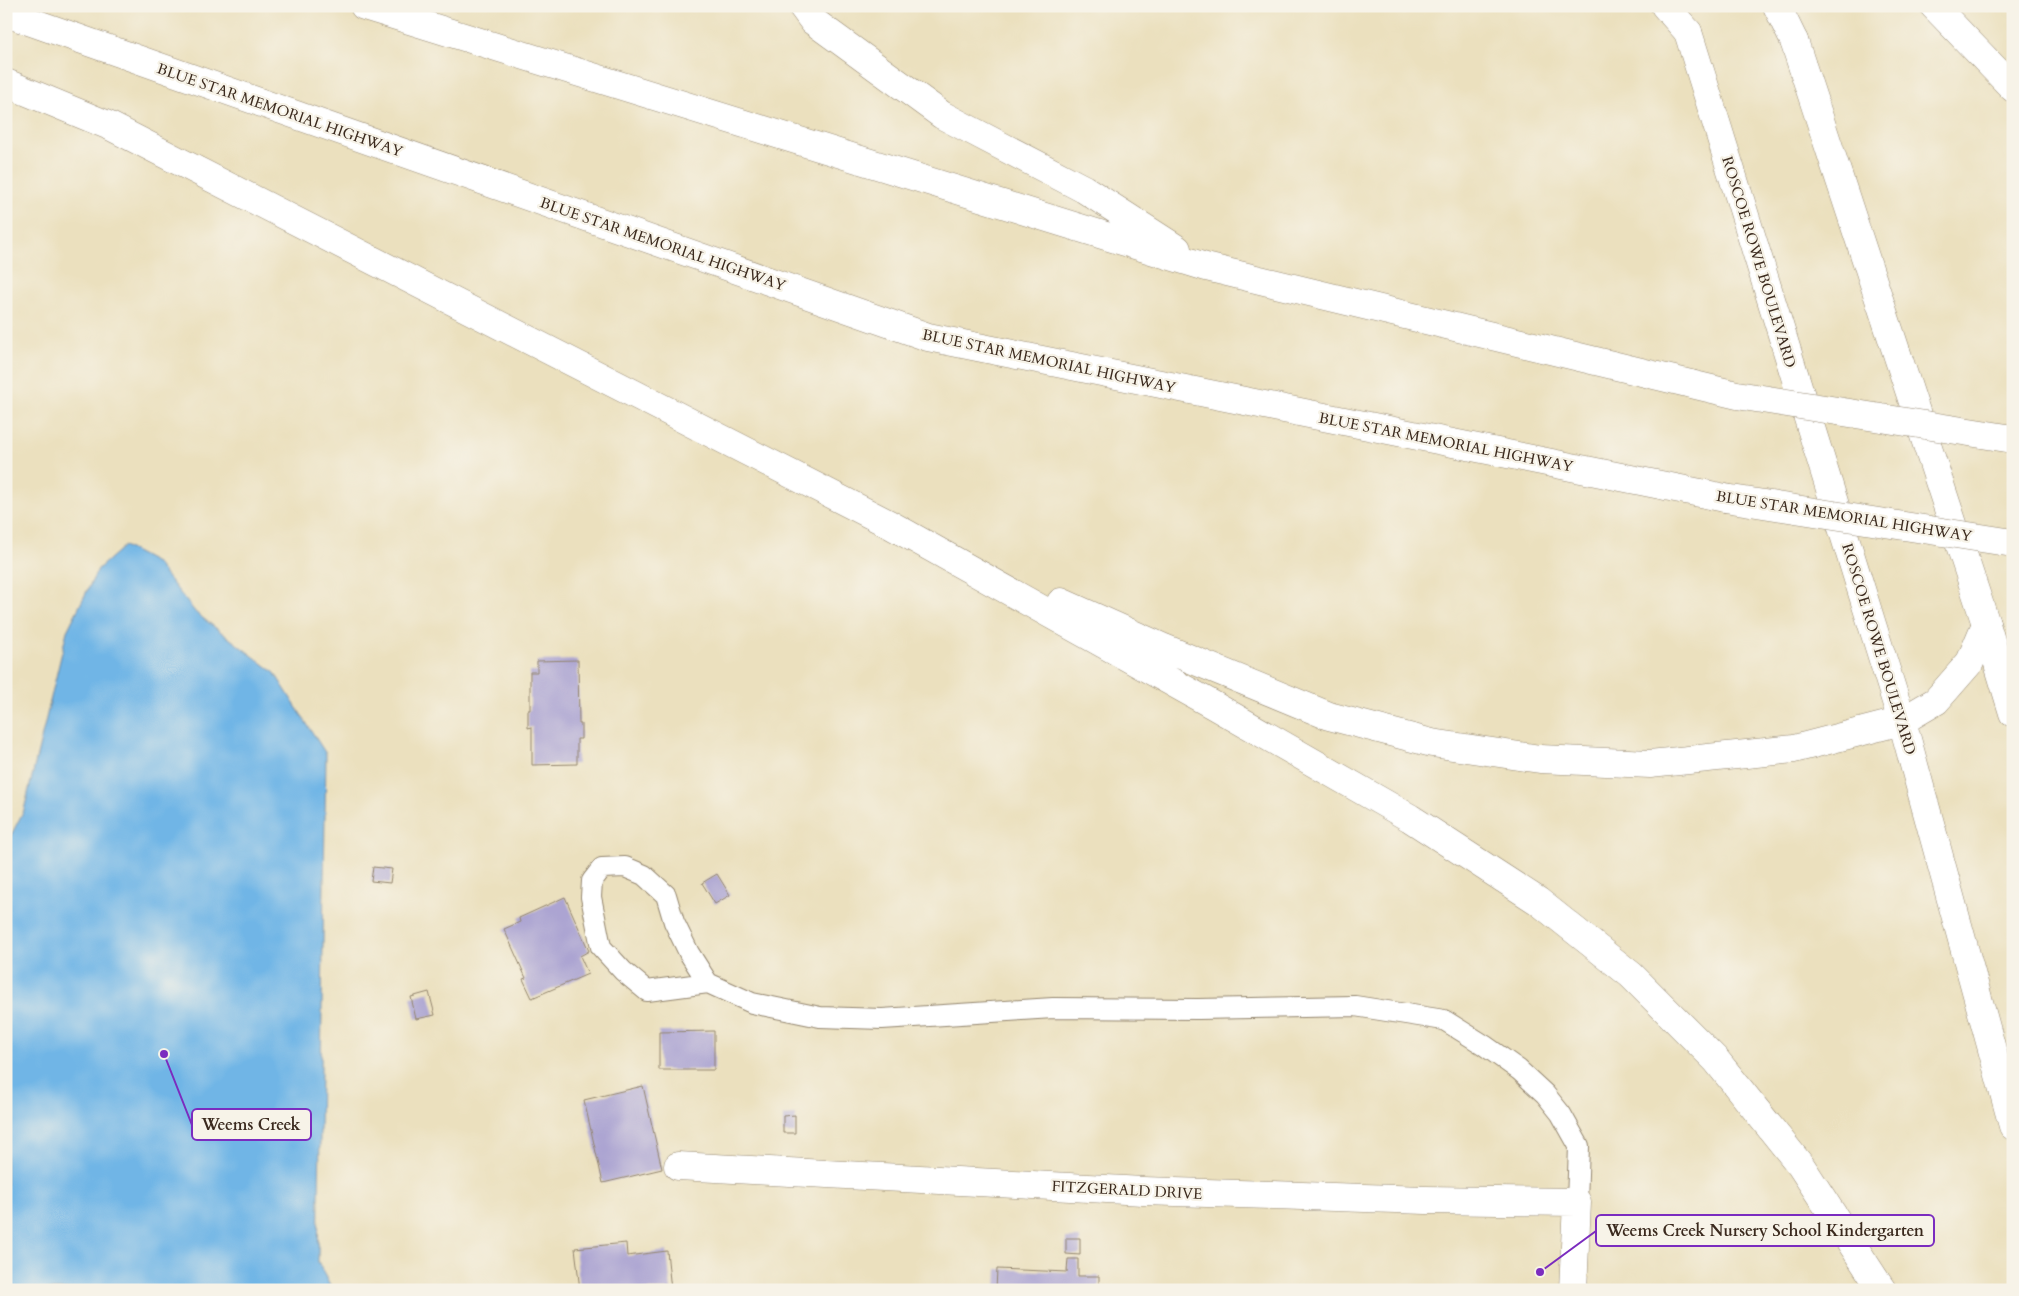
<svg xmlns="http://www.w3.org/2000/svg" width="2019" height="1296" viewBox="0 0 2019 1296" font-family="Cardo,serif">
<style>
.water{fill:#70b5e6;stroke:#567082}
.building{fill:#aca4d2}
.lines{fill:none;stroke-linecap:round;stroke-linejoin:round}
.service-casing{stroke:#93856e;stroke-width:22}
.minor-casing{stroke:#93856e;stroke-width:29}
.primary-casing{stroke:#93856e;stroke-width:29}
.motorway-casing{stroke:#93856e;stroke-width:29}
.service{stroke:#fff;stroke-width:20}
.minor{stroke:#fff;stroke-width:28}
.primary{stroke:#fff;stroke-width:28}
.motorway{stroke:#fff;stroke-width:28}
.motorway-bridge-casing{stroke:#93856e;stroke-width:29;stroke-linecap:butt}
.motorway-bridge{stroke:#fff;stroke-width:28}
.labels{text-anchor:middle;stroke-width:4.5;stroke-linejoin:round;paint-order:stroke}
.street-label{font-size:15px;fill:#3b2a1e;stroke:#f7f3e8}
.leader{fill:none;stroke:#7b2cbf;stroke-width:2}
.callout-dot{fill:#7b2cbf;stroke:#f7f3e8;stroke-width:2}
.callout{fill:#f7f3e8;stroke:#7b2cbf;stroke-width:2}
.callout-label{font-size:16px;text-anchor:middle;font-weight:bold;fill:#3b2a1e}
</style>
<rect width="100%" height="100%" fill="#f7f3e8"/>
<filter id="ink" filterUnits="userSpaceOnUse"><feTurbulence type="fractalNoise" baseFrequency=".02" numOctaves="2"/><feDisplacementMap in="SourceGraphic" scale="10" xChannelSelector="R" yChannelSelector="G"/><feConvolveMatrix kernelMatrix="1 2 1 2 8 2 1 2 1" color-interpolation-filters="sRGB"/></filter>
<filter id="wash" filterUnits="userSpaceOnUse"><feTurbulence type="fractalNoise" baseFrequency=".0096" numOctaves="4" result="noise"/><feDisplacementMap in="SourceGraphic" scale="20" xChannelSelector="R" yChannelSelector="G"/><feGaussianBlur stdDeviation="1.12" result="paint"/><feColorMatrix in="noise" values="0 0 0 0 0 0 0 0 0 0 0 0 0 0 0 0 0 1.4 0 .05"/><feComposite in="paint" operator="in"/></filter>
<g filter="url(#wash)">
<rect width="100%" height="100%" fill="#ebe0be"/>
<path class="water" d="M 124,546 L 156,563 L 196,613 L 274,672 L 326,754 L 318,1262 L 332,1290 L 6,1290 L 6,845 L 24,810 L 67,631 L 98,569 Z"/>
<g id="blocks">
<path class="building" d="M 578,660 L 579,724 L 581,724 L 581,739 L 577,739 L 577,764 L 532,765 L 532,727 L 528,728 L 528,710 L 530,710 L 530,672 L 537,672 L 537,661 Z
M 373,867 L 392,869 L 390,883 L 371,881 Z
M 717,874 L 730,895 L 715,904 L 702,883 Z
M 565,897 L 589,951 L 580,956 L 588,974 L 532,998 L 523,979 L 526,978 L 504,929 L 520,922 L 519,918 Z
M 429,992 L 435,1015 L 416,1019 L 411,997 Z
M 714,1031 L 714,1070 L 659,1070 L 659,1032 Z
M 643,1086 L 662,1169 L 603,1183 L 584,1100 Z
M 795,1115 L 795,1133 L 783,1133 L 783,1116 Z
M 1066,1238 L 1080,1238 L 1080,1255 L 1066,1254 Z
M 626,1243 L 627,1256 L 667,1251 L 671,1290 L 580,1290 L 575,1248 Z
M 1068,1259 L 1078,1259 L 1078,1276 L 1099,1276 L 1099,1290 L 996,1290 L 997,1269 L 1067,1272 Z"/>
</g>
</g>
<g filter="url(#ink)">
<use href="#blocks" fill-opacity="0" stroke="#93856e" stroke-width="1"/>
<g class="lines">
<defs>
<path id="service" d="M 708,983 L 689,953 L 674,922 L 666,895 L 644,875 L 625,867 L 602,868 L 592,881 L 591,897 L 601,947 L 623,971 L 647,991 L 708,983 L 752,1003 L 820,1017 L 882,1019 L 1053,1008 L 1198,1009 L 1355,1006 L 1444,1020 L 1484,1045 L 1519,1070 L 1545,1094 L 1561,1114 L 1579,1146 L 1577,1202"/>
<path id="minor" d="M 678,1166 L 1143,1191 L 1426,1200 L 1577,1202 L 1573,1290"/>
<path id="primary" d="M 1688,32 L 1902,721 L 2013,1126
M 1794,41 L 1986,624 L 2013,713"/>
<path id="motorway" d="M 364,6 L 1206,267 L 1691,384
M 802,6 L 813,21 L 942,115 L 1084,189 L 1177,249
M 1665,6 L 1688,32
M 1777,6 L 1794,41
M 1934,6 L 2013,88
M 6,13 L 928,337 L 1725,498
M 6,83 L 110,126 L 889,524 L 1213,705 L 1410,818 L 1538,901 L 1631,975 L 1716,1060 L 1801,1166 L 1882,1290
M 1061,602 L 1164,648 L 1329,716 L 1432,743 L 1540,759 L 1650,764 L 1794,749 L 1902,721 L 1936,701 L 1970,662 L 1986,624"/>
</defs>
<use href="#service" class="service-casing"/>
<use href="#minor" class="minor-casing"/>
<use href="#primary" class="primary-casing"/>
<use href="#motorway" class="motorway-casing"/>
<use href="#service" class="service"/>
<use href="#minor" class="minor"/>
<use href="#primary" class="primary"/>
<use href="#motorway" class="motorway"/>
<defs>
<path id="motorway-bridge" d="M 1691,384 L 1737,395 L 2013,439
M 1725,498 L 2013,543"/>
</defs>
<use href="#motorway-bridge" class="motorway-bridge-casing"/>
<use href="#motorway-bridge" class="motorway-bridge"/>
</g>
</g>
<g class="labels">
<g class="street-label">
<text transform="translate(280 110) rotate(19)" y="5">BLUE STAR MEMORIAL HIGHWAY</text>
<text transform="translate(663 244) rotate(19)" y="5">BLUE STAR MEMORIAL HIGHWAY</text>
<text transform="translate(1759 262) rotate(73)" y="5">ROSCOE ROWE BOULEVARD</text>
<text transform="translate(1049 361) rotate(12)" y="5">BLUE STAR MEMORIAL HIGHWAY</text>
<text transform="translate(1446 442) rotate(11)" y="5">BLUE STAR MEMORIAL HIGHWAY</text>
<text transform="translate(1844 516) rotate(9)" y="5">BLUE STAR MEMORIAL HIGHWAY</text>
<text transform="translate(1879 649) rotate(73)" y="5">ROSCOE ROWE BOULEVARD</text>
<text transform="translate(1127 1190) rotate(3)" y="5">FITZGERALD DRIVE</text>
</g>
</g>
<path class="leader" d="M164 1054L192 1125M1540 1272L1596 1231"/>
<g class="callout-dot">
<circle cx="164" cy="1054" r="5"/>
<circle cx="1540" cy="1272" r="5"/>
</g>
<g class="callout">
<rect x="192" y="1109" width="119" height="31" rx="5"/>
<rect x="1596" y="1215" width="338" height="31" rx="5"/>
</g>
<g class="callout-label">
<text x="251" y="1130">Weems Creek</text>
<text x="1765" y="1236">Weems Creek Nursery School Kindergarten</text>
</g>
<rect width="2019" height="1296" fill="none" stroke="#f7f3e8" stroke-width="25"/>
</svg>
